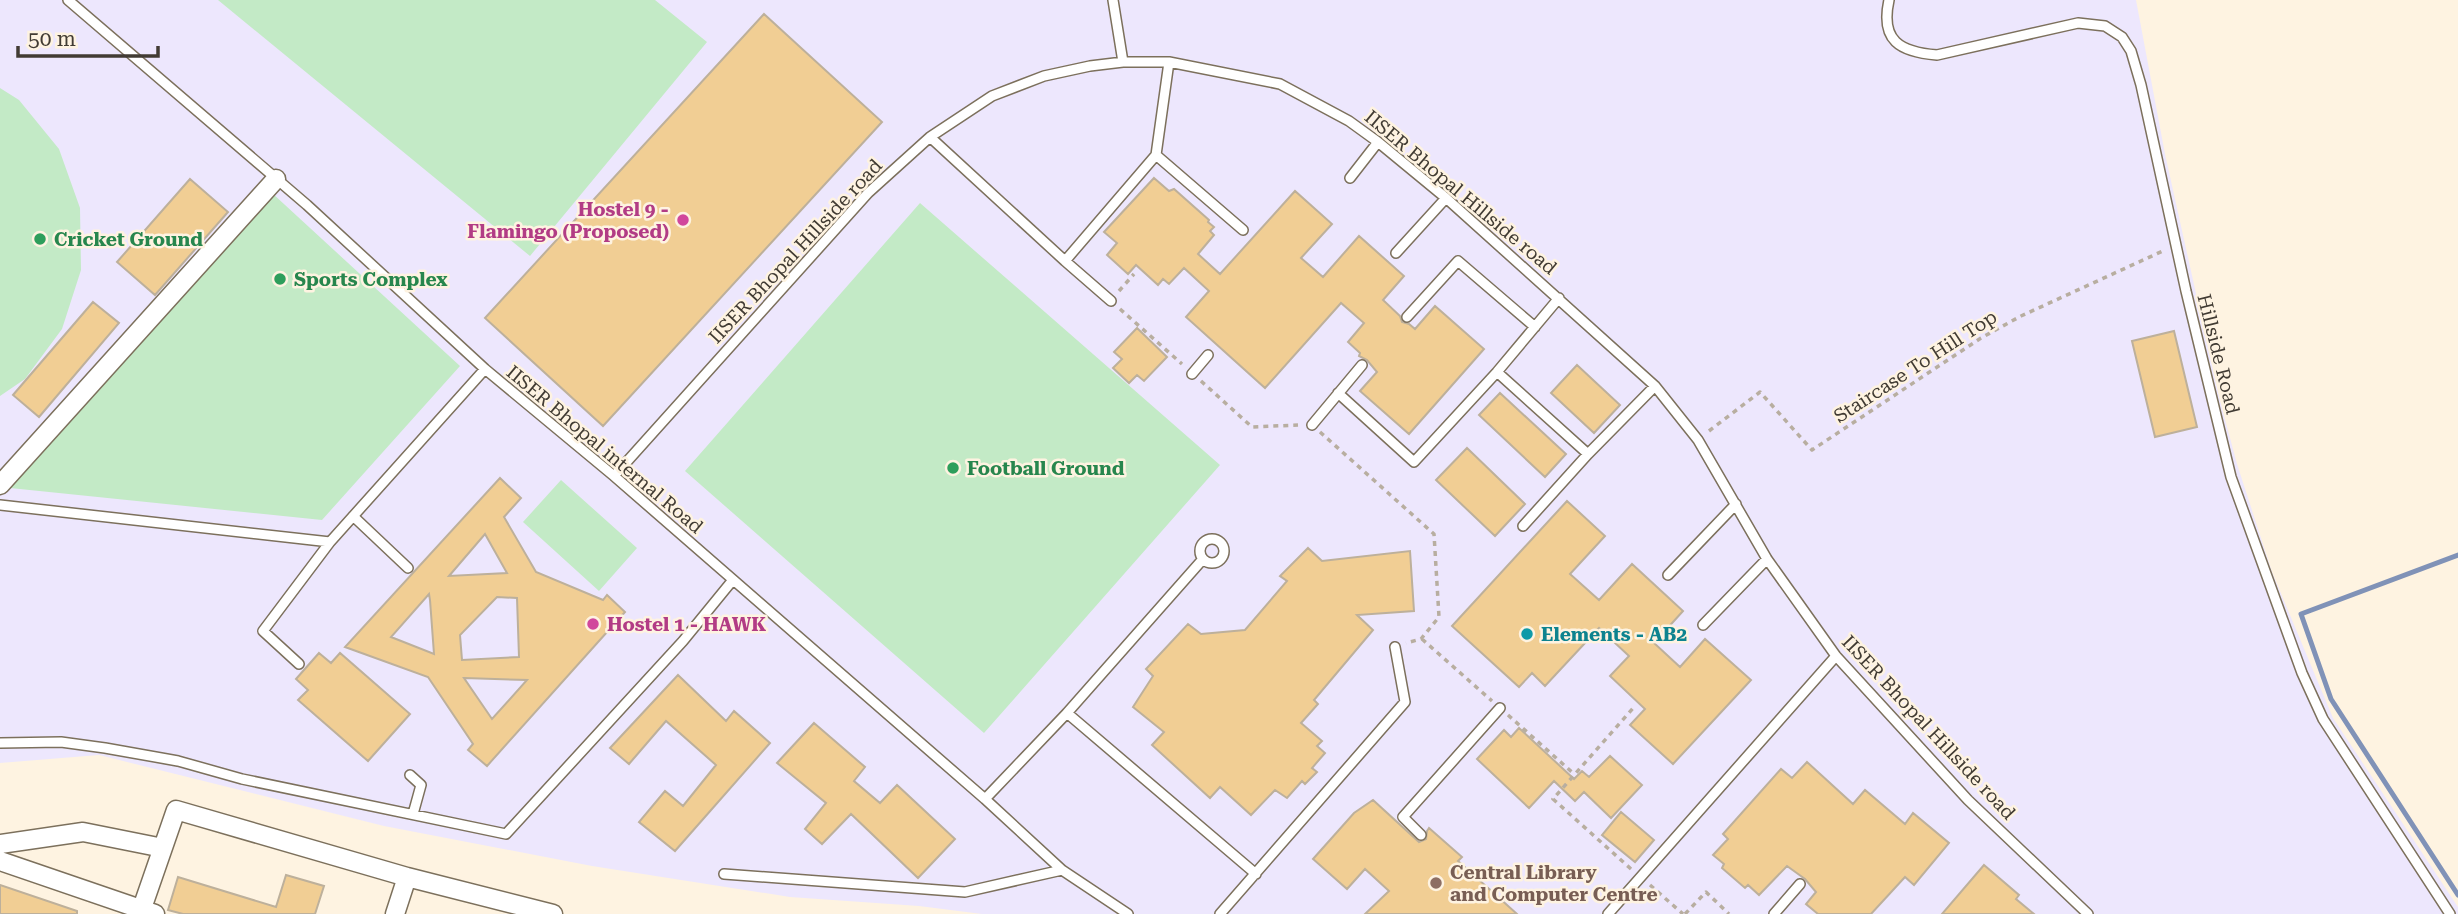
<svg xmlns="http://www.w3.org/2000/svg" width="2458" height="914" viewBox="0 0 2458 914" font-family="'Roboto Serif',serif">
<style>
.education{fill:#ede7fd}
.green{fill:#c3eac6}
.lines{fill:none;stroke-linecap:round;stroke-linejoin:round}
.stream{stroke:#8092b7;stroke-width:5}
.building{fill:#f1ce94;stroke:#bdb09b;stroke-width:2;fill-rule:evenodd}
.lane-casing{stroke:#7c705c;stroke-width:12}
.street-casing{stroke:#7c705c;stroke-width:21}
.path{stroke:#b8aea0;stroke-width:3.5;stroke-dasharray:5 5;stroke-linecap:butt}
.lane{stroke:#fff;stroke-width:9}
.street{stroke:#fff;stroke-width:18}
.hotel-dot{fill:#d1479c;stroke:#fef3e1;stroke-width:2.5}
.leisure-dot{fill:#2e9e5b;stroke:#fef3e1;stroke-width:2.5}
.culture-dot{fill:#0f9aa8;stroke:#fef3e1;stroke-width:2.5}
.education-dot{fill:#8d6e63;stroke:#fef3e1;stroke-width:2.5}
.labels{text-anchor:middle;stroke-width:5;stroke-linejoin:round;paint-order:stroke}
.street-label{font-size:19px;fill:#413b33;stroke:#fef3e1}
.hotel-label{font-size:19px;font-weight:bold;fill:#b23c85;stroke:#fef3e1;text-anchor:end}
.leisure-label{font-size:19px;font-weight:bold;fill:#27864d;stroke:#fef3e1;text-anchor:start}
.culture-label{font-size:19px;font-weight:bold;fill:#0d838f;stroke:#fef3e1;text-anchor:start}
.education-label{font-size:19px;font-weight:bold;fill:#785e54;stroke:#fef3e1;text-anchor:start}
</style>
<rect width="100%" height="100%" fill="#fef3e1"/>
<path class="education" d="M 0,0 L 2136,0 L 2165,154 L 2219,397 L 2237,464 L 2272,572 L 2333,718 L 2458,907 L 2458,914 L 982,914 L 919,906 L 790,897 L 592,866 L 384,826 L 99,755 L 0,763 Z"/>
<path class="green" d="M 218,0 L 655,0 L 707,42 L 530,256 Z
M 0,88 L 19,100 L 59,149 L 80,208 L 81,270 L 62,329 L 25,379 L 0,396 Z
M 272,193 L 460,366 L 322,520 L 10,488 Z
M 920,203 L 1220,465 L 984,733 L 685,471 Z
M 561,480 L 637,548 L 599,591 L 523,522 Z"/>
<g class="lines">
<path class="stream" d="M 2458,555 L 2301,614 L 2331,699 L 2458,895"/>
</g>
<path class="building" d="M 764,14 L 882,122 L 603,426 L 485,318 Z
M 1154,178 L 1169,191 L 1174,189 L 1209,220 L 1208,222 L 1214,227 L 1210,231 L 1214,235 L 1198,254 L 1220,274 L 1295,191 L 1332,224 L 1301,258 L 1323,277 L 1359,236 L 1404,276 L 1383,300 L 1400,316 L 1402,322 L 1409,324 L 1415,329 L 1435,306 L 1484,349 L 1409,434 L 1360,391 L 1377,372 L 1367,360 L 1359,356 L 1360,353 L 1348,342 L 1364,323 L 1341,303 L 1265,388 L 1186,317 L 1209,291 L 1184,268 L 1169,284 L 1163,279 L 1158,285 L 1136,265 L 1128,274 L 1107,255 L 1117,243 L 1104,232 Z
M 190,179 L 228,212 L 155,295 L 117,262 Z
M 93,302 L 119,323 L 39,417 L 13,395 Z
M 1137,328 L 1167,357 L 1144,381 L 1137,375 L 1129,383 L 1113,368 L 1122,359 L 1114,352 Z
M 2174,331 L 2197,427 L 2155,437 L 2132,341 Z
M 1577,365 L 1620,405 L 1594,433 L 1551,393 Z
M 1500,393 L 1566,454 L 1545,477 L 1479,415 Z
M 1467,448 L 1525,504 L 1495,536 L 1436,480 Z
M 500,478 L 521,498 L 504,517 L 536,572 L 603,600 L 607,595 L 625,612 L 487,766 L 468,750 L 473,744 L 428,677 L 345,647 ZM 485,534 L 507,573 L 449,576 ZM 429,594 L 430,600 L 434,654 L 391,637 ZM 497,597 L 517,598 L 519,657 L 462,660 L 460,635 ZM 464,678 L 527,680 L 492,719 Z
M 1567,501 L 1605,536 L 1570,574 L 1599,600 L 1632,564 L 1683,611 L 1654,643 L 1680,667 L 1705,639 L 1751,680 L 1673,764 L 1630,725 L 1645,709 L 1610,676 L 1629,656 L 1599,628 L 1545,686 L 1532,673 L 1519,687 L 1452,626 Z
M 1308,548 L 1322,561 L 1410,551 L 1414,611 L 1357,615 L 1373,630 L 1314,700 L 1318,704 L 1301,723 L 1322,741 L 1317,746 L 1325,753 L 1312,768 L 1317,772 L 1305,784 L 1302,781 L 1287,798 L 1275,790 L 1251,815 L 1220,787 L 1210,798 L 1152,745 L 1164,732 L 1133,707 L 1153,676 L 1146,669 L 1188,624 L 1201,634 L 1245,630 L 1287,581 L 1280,576 Z
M 319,653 L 331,663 L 340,653 L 410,714 L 368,761 L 298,700 L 308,690 L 296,679 Z
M 678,675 L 726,721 L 734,711 L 770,743 L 675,851 L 639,822 L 665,791 L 683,806 L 716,765 L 666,721 L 629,764 L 610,748 Z
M 814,723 L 865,767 L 854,781 L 880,803 L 897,785 L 955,839 L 918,878 L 851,814 L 822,844 L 805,829 L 826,803 L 777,763 Z
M 1519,728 L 1574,779 L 1582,771 L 1589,777 L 1610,756 L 1642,785 L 1611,818 L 1584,792 L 1575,801 L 1554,781 L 1529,808 L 1477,759 L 1504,730 L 1511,737 Z
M 1807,762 L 1853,804 L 1865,790 L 1905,824 L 1913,813 L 1949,843 L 1914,885 L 1905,877 L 1871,914 L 1818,914 L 1806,904 L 1816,892 L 1805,879 L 1787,866 L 1759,895 L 1748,885 L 1745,888 L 1722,868 L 1724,864 L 1713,855 L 1728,839 L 1723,834 L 1781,769 L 1792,778 Z
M 1373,800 L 1419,842 L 1426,839 L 1427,831 L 1429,828 L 1462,857 L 1458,861 L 1517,914 L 1365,914 L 1389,891 L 1365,869 L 1347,889 L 1313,859 L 1354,813 Z
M 1621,812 L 1654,840 L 1635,862 L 1602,835 Z
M 1984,865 L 2019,895 L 2016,899 L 2034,914 L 1942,914 Z
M 286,875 L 324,886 L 315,914 L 183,914 L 168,910 L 178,877 L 276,907 Z
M 0,885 L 77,911 L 77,914 L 0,914 Z"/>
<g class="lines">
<defs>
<path id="lane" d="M 68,0 L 307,205 L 485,369 L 614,476 L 985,799 L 1062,870 L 1128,914
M 1113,0 L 1123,62
M 1889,0 C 1880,41 1900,52 1937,55 L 2078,23 L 2105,26 L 2122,37 L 2131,51 L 2141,85 L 2186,291 L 2231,477 L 2302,673 L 2323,719 L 2450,914
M 930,137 L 1065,261 L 1156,155 L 1169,62
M 1156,155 L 1243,230
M 1350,178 L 1378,142
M 1396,253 L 1446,198
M 1065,261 L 1111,301
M 1407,317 L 1458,261 L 1535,327
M 1497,372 L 1588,454
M 1192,374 L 1208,355
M 1338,393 L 1414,462 L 1497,372 L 1559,298
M 1312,425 L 1362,365
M 614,476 L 868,193 L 930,137 L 992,96 L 1044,76 L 1090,66 L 1123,62 L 1169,62 L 1280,84 L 1349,121 L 1378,142 L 1446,198 L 1655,386 L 1698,440 L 1767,559 L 1836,656 L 1968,800 L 2088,914
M 0,505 L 330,542 L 485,369
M 353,516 L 408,568
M 1523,526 L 1588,454 L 1655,386
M1200 551a12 12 0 1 1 24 0a12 12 0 1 1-24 0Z
M 1668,575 L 1736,504
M 1703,625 L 1767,559
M 299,664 L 263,631 L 330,542
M 1067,713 L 1256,874
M 0,743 L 61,742 L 105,748 L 178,761 L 242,779 L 506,834 L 683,641 L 732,581
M 410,775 L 421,785 L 413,814
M 985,799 L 1067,713 L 1203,559
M 1421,835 L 1403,817 L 1500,708
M 724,874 L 965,892 L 1062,870
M 1220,914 L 1405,702 L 1395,647
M 1608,914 L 1836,656
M 1774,914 L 1800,884"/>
<path id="street" d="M 0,485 L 276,179
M 0,844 L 83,832 L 163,848
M 0,861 L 155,914
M 140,914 L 176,810 L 407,877 L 553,914
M 395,914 L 407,877"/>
</defs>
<use href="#lane" class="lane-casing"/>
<use href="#street" class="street-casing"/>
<path class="path" d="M 1119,291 L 1134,274
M 1120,309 L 1182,364
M 1201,381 L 1252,427 L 1298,425
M 1709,431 L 1760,392 L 1812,450 L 1981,338 L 2021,316 L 2165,250
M 1320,432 L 1434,534 L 1439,617 L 1421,639 L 1406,643
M 1422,639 L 1492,701
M 1508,715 L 1574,774
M 1631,869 L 1553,799 L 1634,707
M 1650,885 L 1683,914
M 1685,914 L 1706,892 L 1729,914"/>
<use href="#lane" class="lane"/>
<use href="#street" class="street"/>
</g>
<g class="hotel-dot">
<circle cx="683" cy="220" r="7"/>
<circle cx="593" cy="624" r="7"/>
</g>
<g class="leisure-dot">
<circle cx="40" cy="239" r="7"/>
<circle cx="280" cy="279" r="7"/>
<circle cx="953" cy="468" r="7"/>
</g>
<circle class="culture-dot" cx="1527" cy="634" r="7"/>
<circle class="education-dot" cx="1436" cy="883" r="7"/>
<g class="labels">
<g class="street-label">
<text transform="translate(1461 192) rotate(40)" y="7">IISER Bhopal Hillside road</text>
<text transform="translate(795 251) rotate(-47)" y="7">IISER Bhopal Hillside road</text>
<text transform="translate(2219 354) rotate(76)" y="7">Hillside Road</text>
<text transform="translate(1915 366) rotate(-33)" y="7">Staircase To Hill Top</text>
<text transform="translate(605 449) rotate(40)" y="7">IISER Bhopal internal Road</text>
<text transform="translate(1929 727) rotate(47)" y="7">IISER Bhopal Hillside road</text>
</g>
<g class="hotel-label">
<text x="669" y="216">Hostel 9 -<tspan x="669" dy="22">Flamingo (Proposed)</tspan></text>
<text x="607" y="631" text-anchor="start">Hostel 1 - HAWK</text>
</g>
<g class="leisure-label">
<text x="54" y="246">Cricket Ground</text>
<text x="294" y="286">Sports Complex</text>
<text x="967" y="475">Football Ground</text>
</g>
<g class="culture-label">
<text x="1541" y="641">Elements - AB2</text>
</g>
<g class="education-label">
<text x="1450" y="879">Central Library<tspan x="1450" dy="22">and Computer Centre</tspan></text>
</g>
</g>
<path d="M18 46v10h140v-10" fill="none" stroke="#413b33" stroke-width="3.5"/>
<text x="28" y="46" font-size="21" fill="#413b33" stroke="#fef3e1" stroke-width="5" paint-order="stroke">50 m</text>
</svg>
